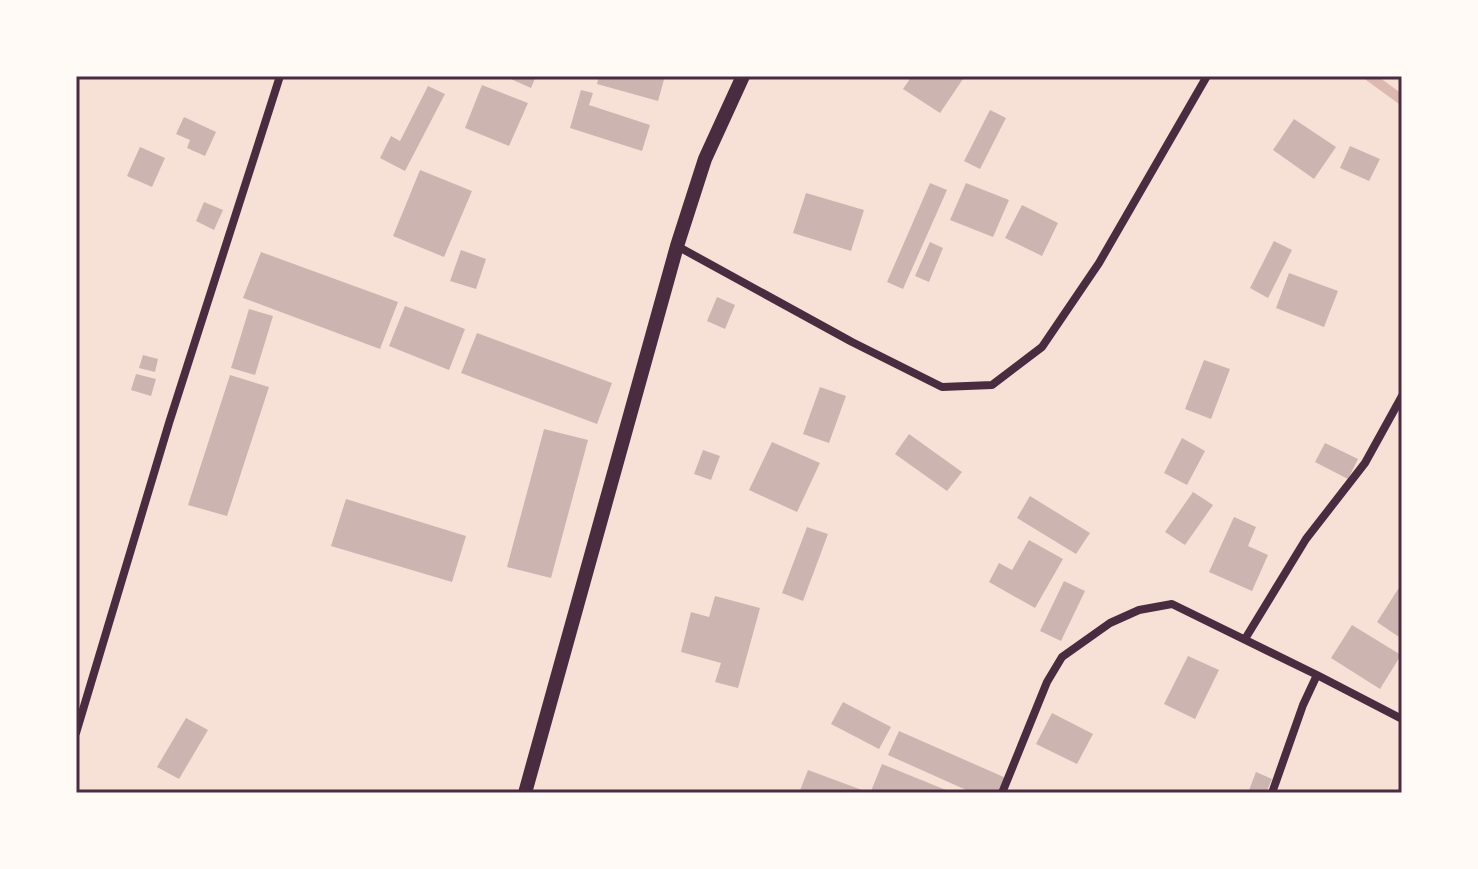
<svg xmlns="http://www.w3.org/2000/svg" width="1478" height="869" viewBox="0 0 1478 869" font-family="Cabin,sans-serif">
<style>
.lines{fill:none;stroke-linecap:round;stroke-linejoin:round}
.stream{stroke:#dcb8b0;stroke-width:10}
.building{fill:#ccb4b1}
.minor{stroke:#4a2c40;stroke-width:8}
.tertiary{stroke:#4a2c40;stroke-width:14}
.neatline{fill:none;stroke:#4a2c40;stroke-width:3}
</style>
<rect width="100%" height="100%" fill="#f7e1d7"/>
<g class="lines">
<path class="stream" d="M 1369,76 L 1402,100"/>
</g>
<path class="building" d="M 504,76 L 536,76 L 531,88 Z
M 599,76 L 665,76 L 658,101 L 597,84 Z
M 912,76 L 960,76 L 963,79 L 940,113 L 903,89 Z
M 482,85 L 528,103 L 509,146 L 465,128 Z
M 428,86 L 445,94 L 405,171 L 380,158 L 391,136 L 400,141 Z
M 581,90 L 593,93 L 589,105 L 650,125 L 642,151 L 570,128 Z
M 990,110 L 1006,118 L 980,169 L 964,161 Z
M 184,117 L 216,132 L 205,156 L 187,148 L 190,140 L 176,134 Z
M 1294,119 L 1336,147 L 1314,179 L 1273,150 Z
M 1350,146 L 1380,159 L 1369,181 L 1340,168 Z
M 140,147 L 165,158 L 152,187 L 127,176 Z
M 420,170 L 472,191 L 444,257 L 393,236 Z
M 930,183 L 947,190 L 903,289 L 887,282 Z
M 966,183 L 1009,200 L 993,237 L 950,220 Z
M 806,193 L 864,210 L 851,251 L 793,233 Z
M 204,202 L 223,210 L 214,230 L 196,221 Z
M 1022,205 L 1058,223 L 1042,256 L 1005,238 Z
M 1274,241 L 1292,250 L 1268,298 L 1250,288 Z
M 930,242 L 943,248 L 929,282 L 915,276 Z
M 461,250 L 486,259 L 476,289 L 450,281 Z
M 261,252 L 398,302 L 380,349 L 243,298 Z
M 1289,273 L 1338,291 L 1324,327 L 1276,308 Z
M 717,297 L 735,305 L 725,329 L 707,321 Z
M 405,306 L 465,329 L 449,370 L 389,346 Z
M 249,309 L 273,316 L 255,375 L 231,368 Z
M 477,333 L 612,383 L 597,424 L 461,373 Z
M 143,355 L 158,359 L 155,372 L 139,368 Z
M 1204,360 L 1230,369 L 1211,419 L 1185,409 Z
M 136,374 L 156,379 L 151,396 L 131,390 Z
M 230,375 L 269,387 L 227,516 L 188,505 Z
M 820,387 L 846,396 L 829,443 L 803,434 Z
M 544,429 L 588,440 L 551,578 L 507,567 Z
M 909,434 L 962,472 L 947,491 L 895,454 Z
M 1182,438 L 1205,451 L 1187,485 L 1164,473 Z
M 772,442 L 820,463 L 797,512 L 749,490 Z
M 1325,443 L 1358,459 L 1348,479 L 1315,462 Z
M 703,450 L 720,456 L 711,480 L 694,474 Z
M 1193,492 L 1213,505 L 1185,545 L 1165,532 Z
M 1030,496 L 1090,533 L 1076,554 L 1017,518 Z
M 346,499 L 466,536 L 452,582 L 331,546 Z
M 1234,517 L 1256,527 L 1248,546 L 1268,555 L 1252,591 L 1209,572 Z
M 807,527 L 828,534 L 803,601 L 782,593 Z
M 1029,540 L 1063,559 L 1035,608 L 989,582 L 999,563 L 1012,570 Z
M 1064,581 L 1085,591 L 1061,641 L 1040,631 Z
M 1402,583 L 1402,639 L 1377,622 Z
M 715,596 L 760,608 L 738,688 L 715,682 L 721,663 L 681,652 L 691,612 L 709,617 Z
M 1352,625 L 1401,655 L 1380,689 L 1331,658 Z
M 1188,656 L 1219,670 L 1195,719 L 1164,704 Z
M 843,702 L 891,727 L 879,749 L 831,724 Z
M 1052,713 L 1093,734 L 1077,764 L 1036,744 Z
M 186,718 L 208,730 L 179,779 L 157,767 Z
M 899,731 L 1006,778 L 1000,793 L 973,793 L 888,755 Z
M 882,764 L 946,790 L 944,793 L 876,793 L 871,791 Z
M 808,770 L 862,790 L 861,793 L 799,793 Z
M 1256,772 L 1272,779 L 1266,793 L 1249,790 Z"/>
<g class="lines">
<path class="minor" d="M 677,246 L 852,342 L 942,387 L 992,385 L 1042,347 L 1099,263 L 1207,76
M 1245,639 L 1306,539 L 1365,463 L 1402,396
M 76,733 L 169,423 L 280,76
M 1002,793 L 1047,682 L 1062,657 L 1110,623 L 1139,610 L 1172,604 L 1317,675
M 1272,793 L 1303,705 L 1317,675 L 1402,719"/>
<path class="tertiary" d="M 525,793 L 677,246 L 705,159 L 743,76"/>
</g>
<rect width="1478" height="869" fill="none" stroke="#fffaf5" stroke-width="156"/>
<rect x="78" y="78" width="1322" height="713" class="neatline"/>
</svg>
